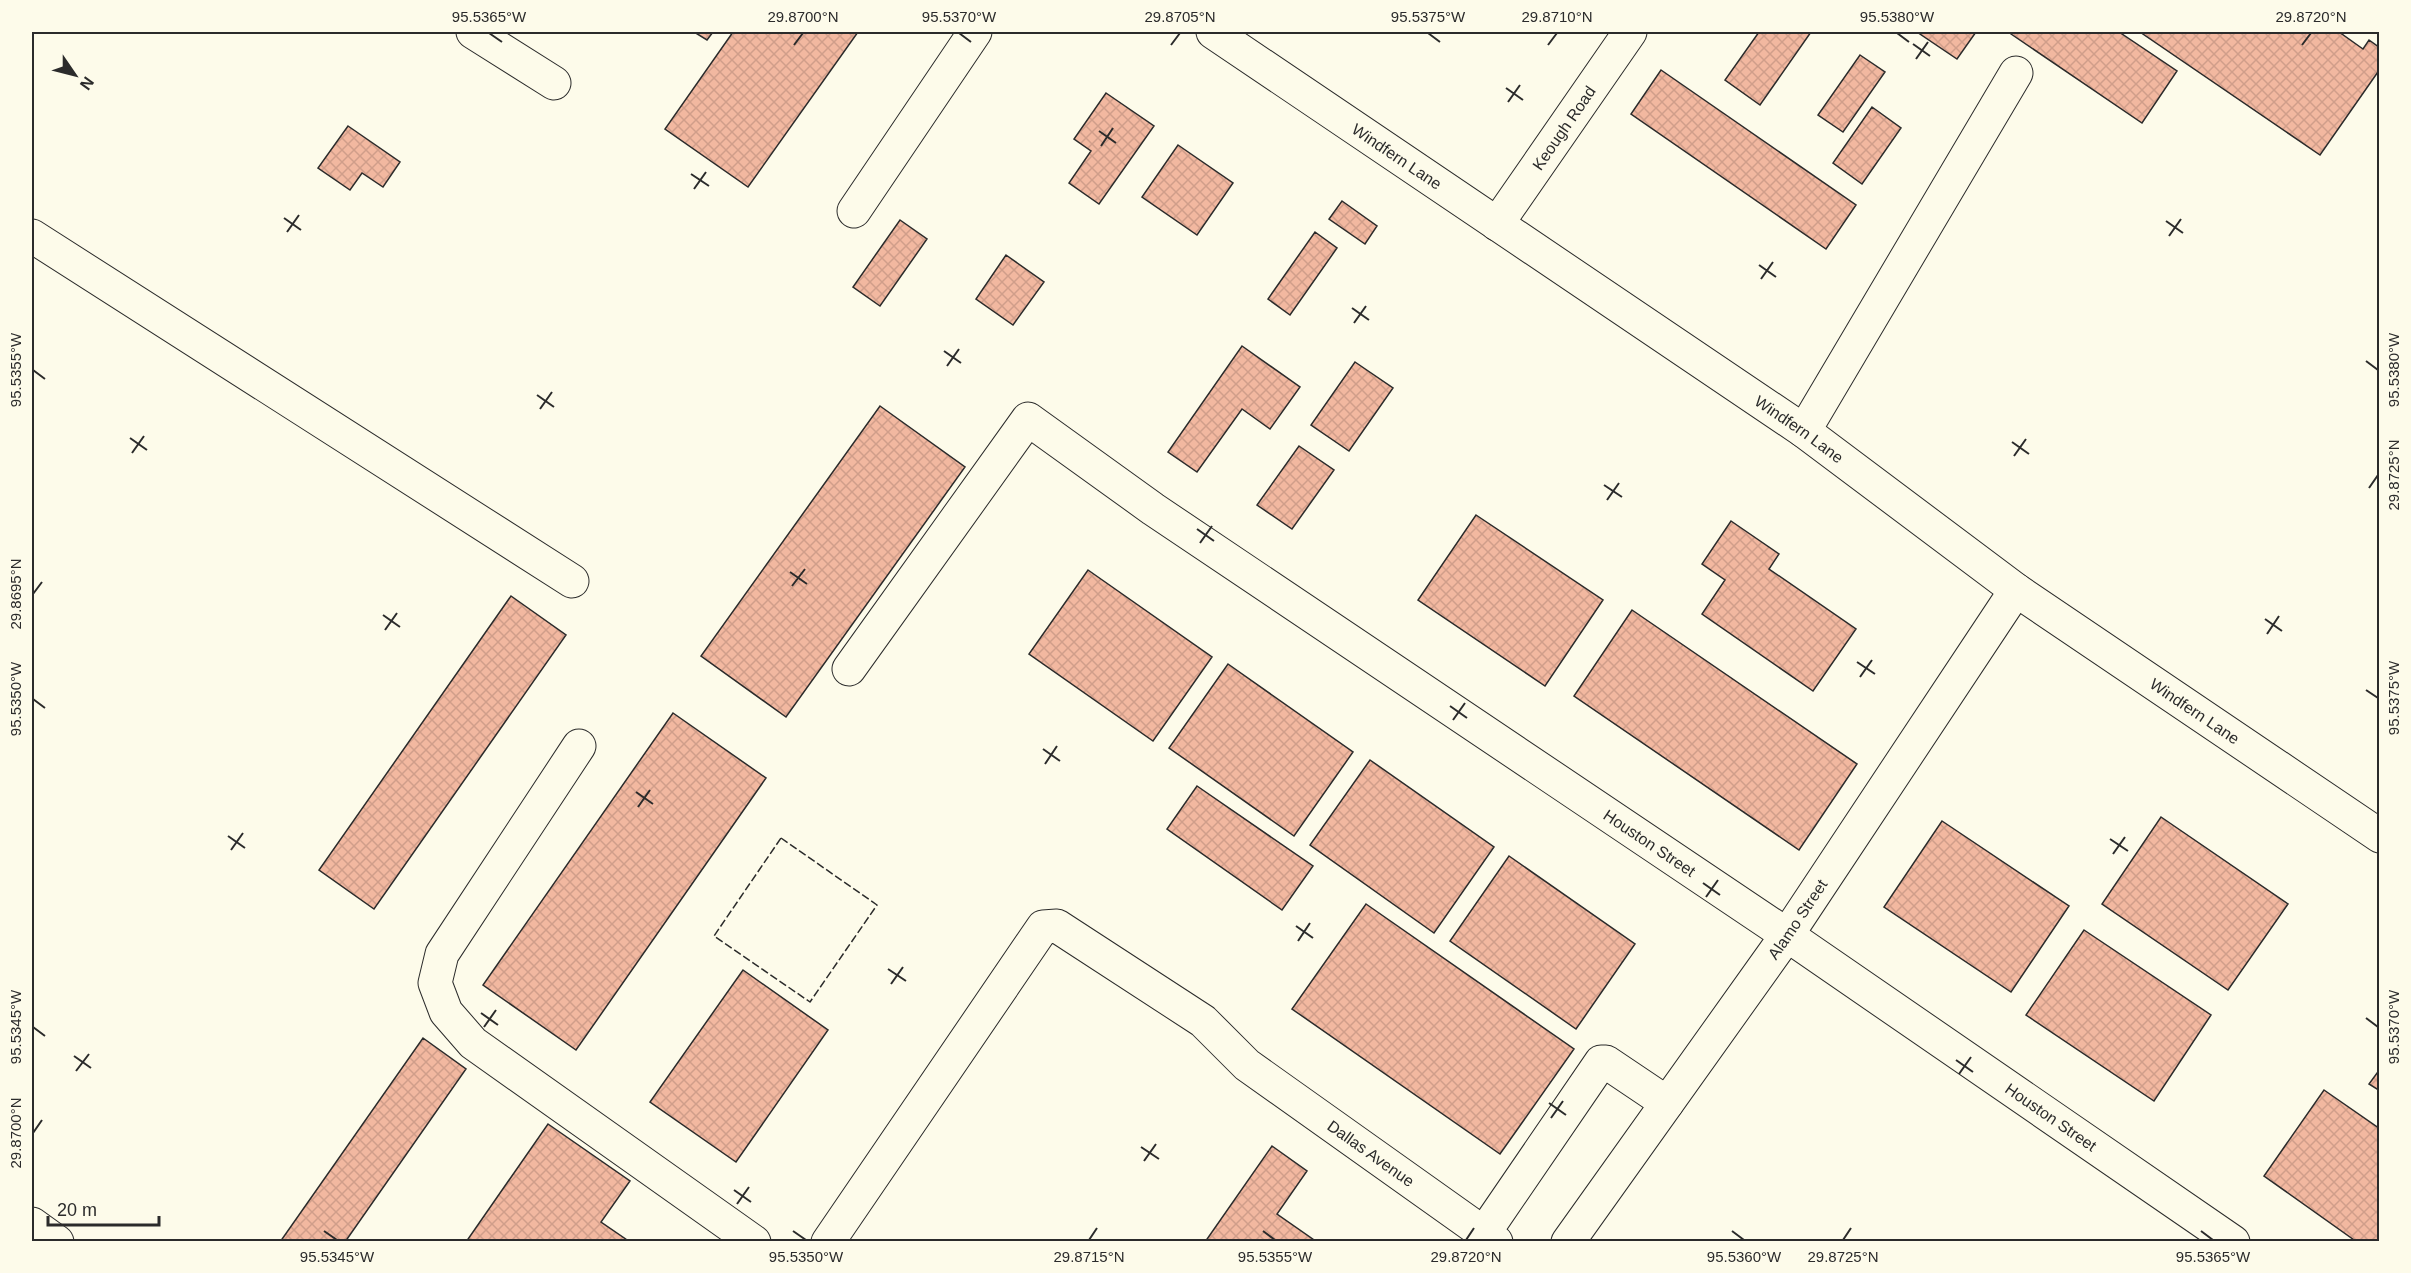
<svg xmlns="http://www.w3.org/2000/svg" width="2411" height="1273" viewBox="0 0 2411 1273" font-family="Arial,sans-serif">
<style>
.building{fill:url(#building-cross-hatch);stroke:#2b2b2b;stroke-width:1.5}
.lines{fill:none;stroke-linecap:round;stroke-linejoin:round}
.minor-casing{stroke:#2b2b2b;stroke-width:35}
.minor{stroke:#fdfbea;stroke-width:33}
.fence{stroke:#2b2b2b;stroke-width:1.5;stroke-dasharray:8 3;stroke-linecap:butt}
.ticks{fill:none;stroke:#2b2b2b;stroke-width:2}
.labels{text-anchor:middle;stroke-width:4.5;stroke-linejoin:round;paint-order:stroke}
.street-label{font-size:16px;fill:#2b2b2b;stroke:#fdfbea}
.neatline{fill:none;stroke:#2b2b2b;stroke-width:2}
.ticks-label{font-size:15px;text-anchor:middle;fill:#2b2b2b}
</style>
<defs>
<pattern id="building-cross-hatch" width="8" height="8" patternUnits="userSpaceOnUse" patternTransform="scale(1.5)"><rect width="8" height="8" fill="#f2b8a0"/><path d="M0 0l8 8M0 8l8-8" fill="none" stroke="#d09e8a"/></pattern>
</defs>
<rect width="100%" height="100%" fill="#fdfbea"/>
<path class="building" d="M 694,32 L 713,32 L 707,40 Z
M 733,32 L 858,32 L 748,187 L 665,129 Z
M 1759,32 L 1811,32 L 1760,105 L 1725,80 Z
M 1917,32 L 1976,32 L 1957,59 Z
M 2013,32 L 2119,32 L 2177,71 L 2142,123 L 2011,34 Z
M 2140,32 L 2339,32 L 2363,49 L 2369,40 L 2380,48 L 2380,69 L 2320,155 Z
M 1860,55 L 1885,72 L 1843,132 L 1818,115 Z
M 1661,70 L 1856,205 L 1826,249 L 1631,114 Z
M 1106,93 L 1154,126 L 1099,204 L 1069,183 L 1091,151 L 1074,139 Z
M 1872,107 L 1901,128 L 1862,184 L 1833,163 Z
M 348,126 L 400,162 L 383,187 L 362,173 L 350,190 L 318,168 Z
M 1178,145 L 1233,183 L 1197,235 L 1142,197 Z
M 1342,201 L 1377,226 L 1365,244 L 1329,219 Z
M 900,220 L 927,239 L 880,306 L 853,287 Z
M 1315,232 L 1337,248 L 1290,315 L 1268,299 Z
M 1006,255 L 1044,282 L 1013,325 L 976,299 Z
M 1242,346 L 1300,387 L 1270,429 L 1242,409 L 1197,472 L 1168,452 Z
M 1355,362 L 1393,388 L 1349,451 L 1311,425 Z
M 880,406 L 965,467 L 786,717 L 701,656 Z
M 1299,446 L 1334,470 L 1292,529 L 1257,505 Z
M 1476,515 L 1603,600 L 1545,686 L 1418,600 Z
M 1731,521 L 1779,554 L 1769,569 L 1856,629 L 1813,691 L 1702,614 L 1725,580 L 1702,564 Z
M 1088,570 L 1212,657 L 1153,741 L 1029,654 Z
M 511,596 L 566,635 L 374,909 L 319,870 Z
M 1632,610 L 1857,764 L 1799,850 L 1574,696 Z
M 1228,664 L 1353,752 L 1294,836 L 1169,748 Z
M 673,713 L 766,778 L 576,1050 L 483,985 Z
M 1370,760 L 1494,847 L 1434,933 L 1310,845 Z
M 1197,786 L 1313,866 L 1282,910 L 1167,829 Z
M 2161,817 L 2288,904 L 2228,990 L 2102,904 Z
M 1942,821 L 2069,906 L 2011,992 L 1884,907 Z
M 1509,856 L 1635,944 L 1576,1029 L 1450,941 Z
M 1366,904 L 1574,1049 L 1500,1154 L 1292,1009 Z
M 2084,930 L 2211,1015 L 2154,1101 L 2026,1015 Z
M 743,970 L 828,1030 L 736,1162 L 650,1102 Z
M 423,1038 L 466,1069 L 345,1242 L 280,1242 Z
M 2380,1069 L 2380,1091 L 2369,1084 Z
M 2324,1090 L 2380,1129 L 2380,1242 L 2357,1242 L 2264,1176 Z
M 548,1124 L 630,1181 L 601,1222 L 630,1242 L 466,1242 Z
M 1272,1146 L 1307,1171 L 1277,1214 L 1317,1242 L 1205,1242 Z"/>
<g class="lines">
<defs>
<g id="minor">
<path d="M 473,32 L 554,83"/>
<path id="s1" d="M 1213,32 L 1804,431 L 2016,590 L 2380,836"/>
<path d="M 854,211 L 975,32"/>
<path id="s2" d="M 1497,224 L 1630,32"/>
<path d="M 32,236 L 572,581"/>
<path d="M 1804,431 L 2016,73"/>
<path id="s3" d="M 849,669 L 1028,419 L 1153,509 L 1787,935 L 2233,1242"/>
<path d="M 579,746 L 442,954 L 435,983 L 446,1012 L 473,1043 L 754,1242"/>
<path d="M 32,1224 L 57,1242"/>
<path d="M 1484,1233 L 1601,1062 L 1606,1062 L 1667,1103"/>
<path id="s4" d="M 828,1242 L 1043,927 L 1057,926 L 1203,1021 L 1247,1065 L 1496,1242"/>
<path id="s5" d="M 1568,1242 L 1787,935 L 2016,590"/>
</g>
</defs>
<use href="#minor" class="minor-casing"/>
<use href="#minor" class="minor"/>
<path class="fence" d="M 781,838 L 877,905 L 810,1002 L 714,936 Z"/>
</g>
<path class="ticks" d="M 489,33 L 502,42M 959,33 L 971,42M 1428,33 L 1440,42M 1897,33 L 1909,42M 1913,44 L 1930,56M 794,45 L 803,33M 1171,45 L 1180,33M 1548,45 L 1557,33M 2302,45 L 2311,33M 1916,59 L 1928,42M 1506,88 L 1523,100M 1508,102 L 1520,85M 1099,131 L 1116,143M 1101,146 L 1113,128M 691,174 L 709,186M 694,189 L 706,172M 284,218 L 301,230M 2166,221 L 2183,233M 287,232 L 299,215M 2169,236 L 2181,219M 1759,265 L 1776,277M 1761,279 L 1773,262M 1352,308 L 1369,320M 1354,323 L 1366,306M 944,351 L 961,363M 2366,361 L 2378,370M 947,366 L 959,349M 33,370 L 45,379M 537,395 L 554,407M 540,409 L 552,392M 130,438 L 147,450M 2012,442 L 2029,454M 132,453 L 144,436M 2014,456 L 2026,439M 1604,485 L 1622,497M 2369,488 L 2378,475M 1607,500 L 1619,483M 1197,529 L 1214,541M 1200,543 L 1212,526M 790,572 L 807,584M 792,586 L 805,569M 33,594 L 42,582M 383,615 L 400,627M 2265,619 L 2282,631M 385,630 L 397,613M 2267,634 L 2279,616M 1857,662 L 1875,674M 1860,677 L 1872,660M 2366,690 L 2378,698M 33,699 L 45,708M 1450,706 L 1467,718M 1453,720 L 1465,703M 1043,749 L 1060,761M 1045,764 L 1057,746M 636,792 L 653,804M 638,807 L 650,790M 228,836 L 245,848M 2110,839 L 2128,851M 231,850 L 243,833M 2113,854 L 2125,837M 1703,883 L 1720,895M 1706,897 L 1718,880M 1296,926 L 1313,938M 1298,941 L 1310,923M 888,969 L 906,981M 891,984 L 903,967M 481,1013 L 498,1025M 2366,1018 L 2378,1027M 33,1027 L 45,1036M 484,1027 L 496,1010M 74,1056 L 91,1068M 1956,1060 L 1973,1072M 76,1071 L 89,1054M 1959,1074 L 1971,1057M 1549,1103 L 1566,1115M 1551,1118 L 1563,1101M 33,1133 L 42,1120M 1141,1147 L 1159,1159M 1144,1161 L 1156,1144M 734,1190 L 751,1202M 737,1204 L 749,1187M 324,1231 L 337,1240M 793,1231 L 806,1240M 1263,1231 L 1275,1240M 1732,1231 L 1744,1240M 2201,1231 L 2213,1240M 1089,1240 L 1097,1228M 1466,1240 L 1474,1228M 1843,1240 L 1851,1228"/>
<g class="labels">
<g class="street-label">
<text dy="6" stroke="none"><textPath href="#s2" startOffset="117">Keough Road</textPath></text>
<text dy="6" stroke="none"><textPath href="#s1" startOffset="222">Windfern Lane</textPath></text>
<text dy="6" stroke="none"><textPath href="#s1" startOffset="708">Windfern Lane</textPath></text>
<text dy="6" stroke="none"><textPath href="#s1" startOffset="1194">Windfern Lane</textPath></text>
<text dy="6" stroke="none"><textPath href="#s3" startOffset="1060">Houston Street</textPath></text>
<text dy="6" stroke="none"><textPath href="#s5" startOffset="396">Alamo Street</textPath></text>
<text dy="6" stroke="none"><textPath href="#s3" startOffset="1546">Houston Street</textPath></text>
<text dy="6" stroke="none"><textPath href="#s4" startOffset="784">Dallas Avenue</textPath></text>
</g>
</g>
<rect width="2411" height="1273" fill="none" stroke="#fdfbea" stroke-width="66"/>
<g transform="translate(75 75) rotate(125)" stroke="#fdfbea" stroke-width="4.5" paint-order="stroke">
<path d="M0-4.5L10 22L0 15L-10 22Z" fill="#2b2b2b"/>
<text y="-9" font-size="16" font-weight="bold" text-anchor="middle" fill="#2b2b2b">N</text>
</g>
<path d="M48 1216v9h111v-9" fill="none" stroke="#2b2b2b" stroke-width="3"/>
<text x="57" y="1216" font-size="18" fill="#2b2b2b" stroke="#fdfbea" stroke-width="4.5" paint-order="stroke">20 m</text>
<rect x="33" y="33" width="2345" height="1207" class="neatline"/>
<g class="ticks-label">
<text x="489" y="22">95.5365°W</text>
<text x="803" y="22">29.8700°N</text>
<text x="959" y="22">95.5370°W</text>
<text x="1180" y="22">29.8705°N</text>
<text x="1428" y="22">95.5375°W</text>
<text x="1557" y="22">29.8710°N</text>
<text x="1897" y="22">95.5380°W</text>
<text x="2311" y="22">29.8720°N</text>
<text transform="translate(2394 370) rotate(-90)" y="5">95.5380°W</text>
<text transform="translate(16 370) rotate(-90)" y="5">95.5355°W</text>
<text transform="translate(2394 475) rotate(-90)" y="5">29.8725°N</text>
<text transform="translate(16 594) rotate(-90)" y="5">29.8695°N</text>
<text transform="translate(2394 698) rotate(-90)" y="5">95.5375°W</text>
<text transform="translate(16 699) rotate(-90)" y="5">95.5350°W</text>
<text transform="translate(2394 1027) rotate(-90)" y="5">95.5370°W</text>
<text transform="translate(16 1027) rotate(-90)" y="5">95.5345°W</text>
<text transform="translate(16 1133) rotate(-90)" y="5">29.8700°N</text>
<text x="337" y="1262">95.5345°W</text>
<text x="806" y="1262">95.5350°W</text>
<text x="1089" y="1262">29.8715°N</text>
<text x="1275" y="1262">95.5355°W</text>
<text x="1466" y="1262">29.8720°N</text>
<text x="1744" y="1262">95.5360°W</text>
<text x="1843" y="1262">29.8725°N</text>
<text x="2213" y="1262">95.5365°W</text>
</g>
</svg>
